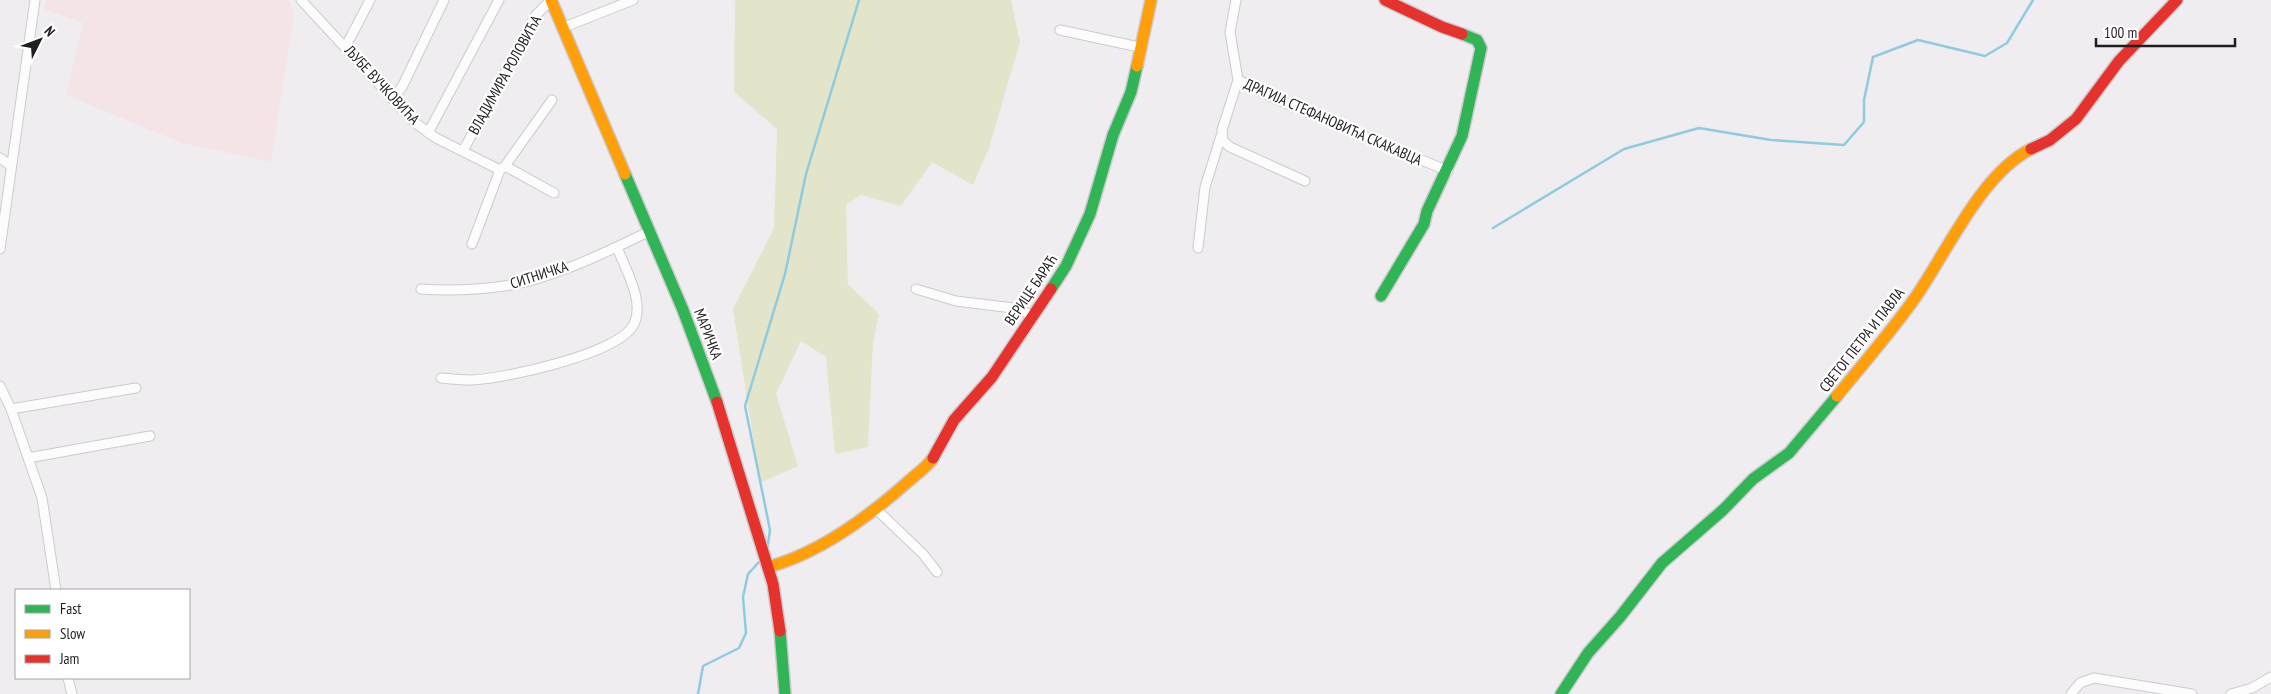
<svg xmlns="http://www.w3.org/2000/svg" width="2271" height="694" viewBox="0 0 2271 694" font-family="'PT Sans Narrow',sans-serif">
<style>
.industrial{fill:#f4e4e6}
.green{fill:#e2e5c9}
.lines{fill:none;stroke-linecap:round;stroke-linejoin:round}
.stream{stroke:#8ecbdf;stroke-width:2.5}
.street-casing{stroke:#cccacd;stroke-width:11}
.fast-casing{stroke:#cccacd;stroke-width:14}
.slow-casing{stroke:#cccacd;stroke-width:14}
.jam-casing{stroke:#cccacd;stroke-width:14}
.street{stroke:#fdfcfd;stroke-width:9}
.fast{stroke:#30b455;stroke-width:11}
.slow{stroke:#ff9f0a;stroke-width:11}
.jam{stroke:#e5322d;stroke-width:11}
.labels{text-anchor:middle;stroke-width:4.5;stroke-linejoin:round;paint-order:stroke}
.street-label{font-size:15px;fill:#201e21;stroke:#fff}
</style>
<rect width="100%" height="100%" fill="#f0edf1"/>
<path class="industrial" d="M 46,0 L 289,0 L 294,14 L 271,162 L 182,143 L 66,95 L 83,23 L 44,9 Z"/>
<path class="green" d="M 735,0 L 1011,0 L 1020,42 L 989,148 L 973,185 L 932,162 L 901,206 L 861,195 L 846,205 L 848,284 L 879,314 L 873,342 L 868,447 L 835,454 L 826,357 L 801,341 L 776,394 L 798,466 L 760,483 L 733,309 L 774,228 L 777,129 L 734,92 Z"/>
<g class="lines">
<path class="stream" d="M 1493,228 L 1624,149 L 1699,128 L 1771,140 L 1844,145 L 1864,122 L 1864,100 L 1873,57 L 1918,40 L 1985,56 L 2007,43 L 2033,0
M 767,550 L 770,530 L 745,406 L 785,274 L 806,174 L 859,0
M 698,694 L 703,666 L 739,648 L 746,633 L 743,597 L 748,574 L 760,561"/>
<defs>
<path id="street" d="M 301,0 L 414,122 L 436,138 L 500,170 L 505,166 L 554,193
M 1236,0 L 1230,32 L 1238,80 L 1278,100 L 1448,171
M 562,28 L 633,0
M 1060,30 L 1139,47
M 346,46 L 370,0
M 1238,80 L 1222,130 L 1223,141 L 1230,147 L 1305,181
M 392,99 L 402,87 L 444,0
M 428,133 L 499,0
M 463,151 L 527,31 L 536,15 L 551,0
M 0,158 L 11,166
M 505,166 L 552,100
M 472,244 L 500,170
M 1198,248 L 1205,187 L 1221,136
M 0,249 L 35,0
M 421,289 C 449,291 476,290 504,286 C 550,280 609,251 650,231
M 916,289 L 956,301 L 1021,309 L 1031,316
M 441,378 C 451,379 461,380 471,380 C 503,379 620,354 634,324 C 645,301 625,269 617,247
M 0,386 L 11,409 L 42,498 L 56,590
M 11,409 L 136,388
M 28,458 L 150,436
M 876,509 L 923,554 L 937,572
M 68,678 L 72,694
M 2071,694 L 2080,683 L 2094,678 L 2192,694
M 2231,694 L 2252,688 L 2271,677"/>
<path id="fast" d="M 625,174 L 683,310 L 717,402
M 1051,289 L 1066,266 L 1090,214 L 1113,135 L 1131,92 L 1137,66
M 1381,296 L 1424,224 L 1427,211 L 1462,136 L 1481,48 L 1477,40 L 1462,34
M 780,631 L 785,694
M 1561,694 L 1588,653 L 1620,617 L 1662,563 L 1723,510 L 1753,479 L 1789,453 L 1837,396"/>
<path id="slow" d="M 551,0 L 625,174
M 1137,66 L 1151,0
M 1837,396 C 1863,364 1891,332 1915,298 C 1947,252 1981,174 2031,149
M 768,567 C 821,553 871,515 911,479 C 918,473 928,466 933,458"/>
<path id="jam" d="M 1385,0 L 1442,27 L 1462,34
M 2031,149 L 2050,140 L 2076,119 L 2119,61 L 2177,0
M 717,402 L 773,584 L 780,631
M 933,458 L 954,420 L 992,377 L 1051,289"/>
</defs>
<use href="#street" class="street-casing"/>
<use href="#fast" class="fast-casing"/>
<use href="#slow" class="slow-casing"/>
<use href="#jam" class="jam-casing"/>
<use href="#street" class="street"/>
<use href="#fast" class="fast"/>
<use href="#slow" class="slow"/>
<use href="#jam" class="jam"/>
</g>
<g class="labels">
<g class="street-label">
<text transform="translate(505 75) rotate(-61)" y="5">ВЛАДИМИРА РОЛОВИЋА</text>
<text transform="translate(382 85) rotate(47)" y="5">ЉУБЕ ВУЧКОВИЋА</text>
<text transform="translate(1333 122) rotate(24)" y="5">ДРАГИЈА СТЕФАНОВИЋА СКАКАВЦА</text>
<text transform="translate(539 275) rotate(-18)" y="5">СИТНИЧКА</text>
<text transform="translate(1031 290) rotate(-56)" y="5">ВЕРИЦЕ БАРАЋ</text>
<text transform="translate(708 334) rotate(69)" y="5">МАРИЧКА</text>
<text transform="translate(1862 340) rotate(-52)" y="5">СВЕТОГ ПЕТРА И ПАВЛА</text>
</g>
</g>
<rect x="15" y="589" width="175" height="90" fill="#ffffff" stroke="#a6a5a6"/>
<rect x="25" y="605" width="25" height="8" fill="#30b455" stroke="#a6a5a6"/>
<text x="60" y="614" font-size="15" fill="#201e21">Fast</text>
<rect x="25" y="630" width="25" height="8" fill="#ff9f0a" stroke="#a6a5a6"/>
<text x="60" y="639" font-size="15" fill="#201e21">Slow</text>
<rect x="25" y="655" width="25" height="8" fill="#e5322d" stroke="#a6a5a6"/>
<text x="60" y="664" font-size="15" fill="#201e21">Jam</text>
<g transform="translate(40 40) rotate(48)" stroke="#ffffff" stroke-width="4" paint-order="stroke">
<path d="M0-4L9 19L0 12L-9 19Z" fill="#201e21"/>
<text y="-8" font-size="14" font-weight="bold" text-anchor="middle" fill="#201e21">N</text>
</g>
<path d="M2096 38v8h139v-8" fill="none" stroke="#201e21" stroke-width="2.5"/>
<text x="2104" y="38" font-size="15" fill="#201e21" stroke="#ffffff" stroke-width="4" paint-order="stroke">100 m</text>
</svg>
